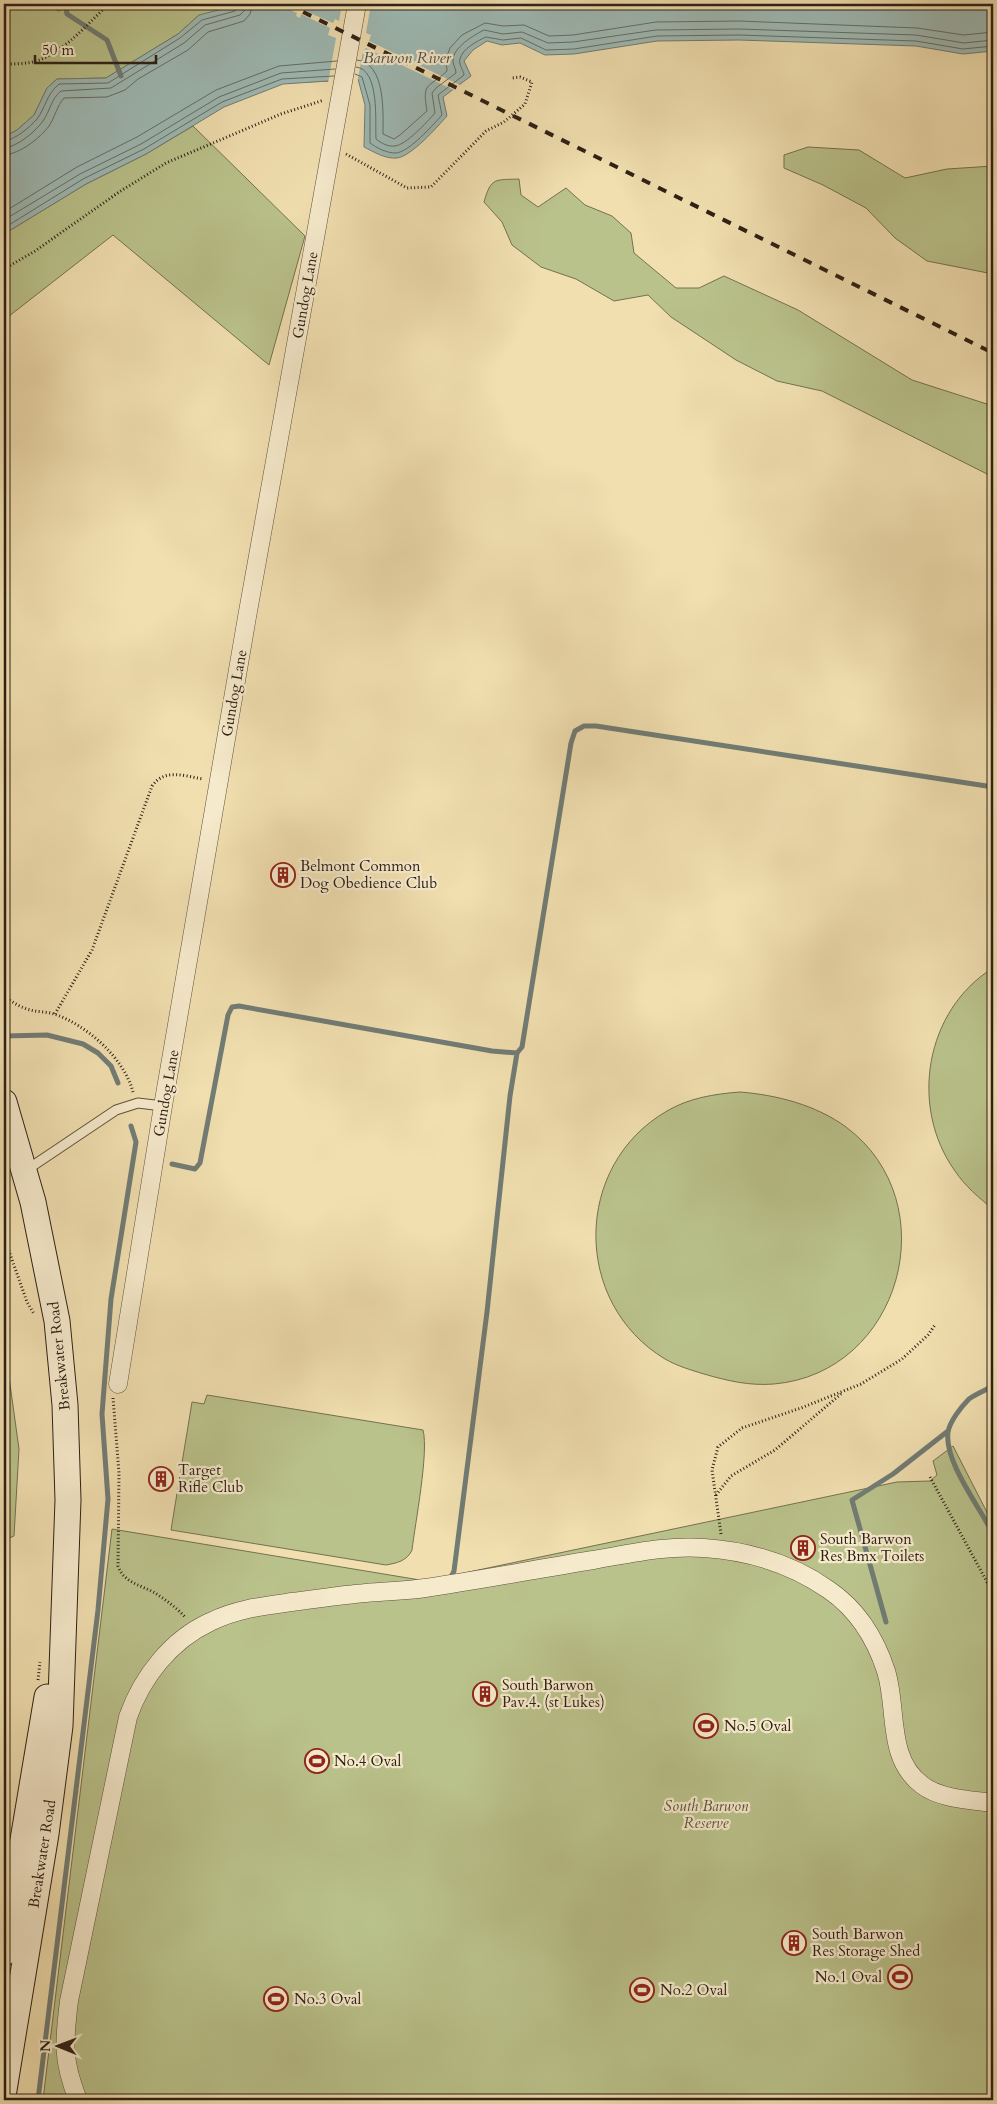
<svg xmlns="http://www.w3.org/2000/svg" width="997" height="2104" viewBox="0 0 997 2104" font-family="Cardo,serif">
<style>
.green{fill:#bac28b;stroke:#747150}
.water{fill:#9ebab5;stroke:#717c75}
.pier{fill:#f1dfb0}
.lines{fill:none;stroke-linecap:round;stroke-linejoin:round}
.shore{stroke:#666d66;stroke-width:1}
.stream{stroke:#717c75;stroke-width:5}
.lane-casing{stroke:#5e503c;stroke-width:11}
.street-casing{stroke:#5e503c;stroke-width:19}
.secondary-casing{stroke:#2d2016;stroke-width:27}
.path{stroke:#2d2016;stroke-width:3;stroke-dasharray:1 2.5;stroke-linecap:butt}
.lane{stroke:#f6eacc;stroke-width:9}
.street{stroke:#f6eacc;stroke-width:18}
.secondary{stroke:#f6eacc;stroke-width:25}
.rail{stroke:#2d2016;stroke-width:4;stroke-dasharray:9 9;stroke-linecap:butt}
.labels{text-anchor:middle;stroke-width:4.5;stroke-linejoin:round;paint-order:stroke}
.street-label{font-size:15px;fill:#2d2016;stroke:#f6eacc}
.poi-label{font-size:15px;fill:#2d2016;stroke:#f6eacc;text-anchor:start}
.park-label{font-size:15px;font-style:italic;fill:#575139;stroke:#f6eacc}
.water-label{font-size:16px;font-style:italic;fill:#4f4e46;stroke:#f6eacc}
</style>
<rect width="100%" height="100%" fill="#f1dfb0"/>
<filter id="stains"><feTurbulence type="fractalNoise" baseFrequency=".004" numOctaves="4"/><feColorMatrix values="0 0 0 0 .2 0 0 0 0 .09 0 0 0 0 .02 0 0 0 .5 -.17"/></filter>
<radialGradient id="worn" r=".72"><stop offset=".6" stop-color="#630" stop-opacity="0"/><stop offset="1" stop-color="#630" stop-opacity=".3"/></radialGradient>
<path class="green" d="M 4,4 L 43,4 L 59,11 L 72,4 L 224,4 L 229,7 L 242,4 L 328,81 L 307,82 L 199,15 L 178,34 L 106,78 L 57,79 L 47,88 L 34,115 L 17,130 L 4,137 Z
M 193,126 L 305,236 L 269,365 L 113,235 L 4,320 L 4,234 L 86,184 L 146,154 Z
M 808,147 L 859,150 L 905,178 L 947,169 L 993,166 L 993,272 L 988,273 L 927,261 L 895,238 L 866,208 L 823,185 L 784,168 L 784,155 Z
M 519,179 L 521,195 L 538,207 L 566,188 L 585,205 L 612,216 L 631,233 L 634,253 L 676,288 L 699,288 L 724,276 L 798,310 L 912,380 L 993,406 L 993,477 L 822,391 L 777,381 L 736,360 L 671,317 L 648,295 L 614,301 L 576,279 L 541,267 L 512,245 L 502,222 L 484,202 C 491,177 495,180 519,179 Z
M 993,968 L 993,1209 C 979,1198 965,1186 955,1171 C 909,1107 925,1010 993,968 Z
M 740,1092 C 777,1095 816,1105 846,1127 C 948,1203 901,1373 774,1384 C 750,1386 728,1381 704,1374 C 691,1370 677,1366 665,1359 C 572,1303 573,1165 667,1111 C 689,1098 714,1094 740,1092 Z
M 4,1341 L 19,1449 L 14,1536 L 4,1540 Z
M 207,1395 L 423,1430 C 429,1452 415,1524 412,1550 C 407,1561 397,1563 386,1565 L 171,1530 L 192,1402 L 204,1404 Z
M 953,1446 L 993,1524 L 993,2100 L 43,2100 L 112,1529 L 426,1581 L 897,1482 L 930,1481 L 937,1475 L 933,1461 Z"/>
<path class="water" d="M 242,4 L 993,4 L 993,51 L 963,54 L 916,46 L 739,40 L 657,41 L 574,54 L 545,55 L 520,43 L 502,45 L 487,41 L 473,50 L 464,61 L 471,76 L 443,97 L 447,116 C 437,127 412,156 397,158 C 385,159 374,152 364,147 L 365,105 L 358,79 L 283,84 L 224,107 L 146,154 L 86,184 L 4,234 L 4,137 L 17,130 L 34,115 L 47,88 L 57,79 L 106,78 L 178,34 L 199,15 Z"/>
<path class="pier" d="M 278,4 L 300,6 L 304,8 L 303,10 L 333,23 L 335,19 L 339,21 L 342,4 L 371,4 L 366,33 L 371,35 L 369,41 L 462,86 L 456,91 L 366,48 L 363,51 L 357,84 L 356,81 L 328,83 L 336,38 L 328,35 L 330,28 L 301,14 L 300,18 L 296,16 L 297,13 Z"/>
<g class="lines">
<path class="shore" d="M 357,60 C 386,63 383,113 383,134 L 394,139 L 400,135 L 427,111 C 422,81 428,89 447,71 L 446,59 L 450,48 L 462,35 L 485,23 L 503,26 L 524,25 L 549,36 L 573,35 L 656,22 L 739,21 L 917,28 L 964,35 L 993,32
M 356,67 C 380,69 375,122 376,139 C 381,143 388,147 395,146 C 406,145 427,122 435,113 L 432,93 L 436,88 L 456,73 C 456,69 453,65 453,61 C 452,48 474,35 484,30 L 503,34 L 522,32 L 548,43 L 573,42 L 656,30 L 739,29 L 916,35 L 964,43 L 993,40
M 355,74 L 362,77 L 370,105 L 370,143 C 377,148 386,153 396,153 C 409,152 433,125 442,115 L 438,95 L 464,75 C 464,71 458,64 460,59 C 462,49 477,41 486,37 L 503,40 L 521,38 L 546,50 L 574,49 L 657,36 L 739,35 L 916,41 L 963,49 L 993,46
M 4,141 C 15,140 30,127 37,119 C 46,107 46,95 59,84 L 108,83 L 180,38 L 202,20 L 235,11 L 239,4
M 4,148 C 17,147 35,132 43,121 C 50,111 51,99 61,91 L 111,88 L 184,43 L 205,25 L 240,15 L 244,11 L 245,4
M 4,155 C 20,154 40,138 49,126 C 55,117 57,106 64,98 L 107,97 L 125,90 L 138,79 L 188,50 L 208,32 L 244,21 L 250,14 L 253,4
M 4,212 L 77,167 L 137,137 L 216,90 L 279,66 L 337,61
M 4,220 L 80,174 L 141,144 L 219,97 L 281,73 L 335,69
M 4,228 L 83,179 L 144,149 L 222,102 L 282,79 L 334,76"/>
<path class="stream" d="M 65,4 L 67,14 L 107,40 L 121,76
M 4,1036 L 47,1035 L 83,1044 L 98,1053 L 111,1066 L 118,1083
M 172,1164 L 195,1169 L 200,1163 L 228,1015 L 232,1007 L 239,1006 L 492,1051 L 517,1053 L 522,1047 L 571,743 L 575,731 L 584,726 L 596,726 L 993,787
M 993,1386 C 986,1390 976,1394 969,1399 C 961,1407 950,1421 948,1432 C 944,1462 980,1507 993,1534
M 451,1577 L 454,1571 L 487,1312 L 510,1096 L 517,1053
M 886,1622 L 852,1500 L 893,1474 L 948,1431
M 38,2100 L 98,1610 L 108,1499 L 102,1414 L 111,1299 L 136,1142 L 131,1126"/>
<defs>
<path id="lane" d="M 25,1171 L 116,1110 L 138,1103 L 163,1106"/>
<path id="street" d="M 118,1384 L 163,1106 L 247,617 L 357,4
M 78,2100 C 62,2060 64,2042 69,2001 L 128,1717 C 142,1677 171,1640 210,1622 C 236,1609 263,1606 292,1602 C 317,1599 341,1595 366,1593 C 386,1591 405,1591 425,1588 C 481,1580 537,1569 593,1560 C 629,1554 667,1545 704,1548 C 749,1551 792,1564 829,1590 C 858,1610 875,1637 886,1671 C 898,1709 886,1758 922,1785 C 940,1799 971,1800 993,1803"/>
<path id="secondary" d="M 4,1102 L 33,1202 L 57,1321 L 65,1405 L 68,1500 L 60,1726 L 46,1834 L 4,2090
M 4,1953 L 47,1697"/>
</defs>
<use href="#lane" class="lane-casing"/>
<use href="#street" class="street-casing"/>
<use href="#secondary" class="secondary-casing"/>
<path class="path" d="M 4,64 C 16,64 31,64 42,59 C 69,47 88,23 109,4
M 346,154 L 407,188 L 431,187 L 486,131 L 504,122 L 525,104 L 532,82 L 520,77 L 512,78
M 4,269 L 35,251 L 119,192 L 166,163 L 281,114 L 324,100
M 4,996 C 13,1003 23,1009 35,1011 C 41,1012 48,1012 54,1014 C 87,1025 124,1058 133,1092
M 55,1014 L 92,950 L 152,786 C 165,768 184,776 203,779
M 4,1237 L 27,1302 L 34,1314
M 113,1398 L 119,1473 L 118,1566 C 124,1583 141,1585 155,1593 C 166,1600 177,1608 186,1618
M 930,1477 L 987,1582 L 993,1586
M 716,1495 L 731,1476 L 775,1450 L 842,1393
M 721,1534 L 712,1470 L 718,1447 L 742,1428 L 801,1408 L 861,1384 L 902,1359 L 928,1335 L 935,1325
M 38,1680 L 40,1662"/>
<use href="#lane" class="lane"/>
<use href="#street" class="street"/>
<use href="#secondary" class="secondary"/>
<path class="rail" d="M 287,4 L 993,353"/>
</g>
<defs>
<symbol id="building-ring" viewBox="-11 -11 22 22"><circle r="9.5" fill="#f6eacc" stroke="#8f2418" stroke-width="1.5"/><path d="M-4-6H4V6H1V3H-1V6H-4ZM-2.5-4.3h1.7v1.8h-1.7ZM.8-4.3h1.7v1.8H.8ZM-2.5-1h1.7V.8h-1.7ZM.8-1h1.7V.8H.8Z" fill="#8f2418"/></symbol>
<symbol id="stadium-ring" viewBox="-11 -11 22 22"><circle r="9.5" fill="#f6eacc" stroke="#8f2418" stroke-width="1.5"/><path d="M0-5a6.5 5 0 1 0 0 10a6.5 5 0 1 0 0-10ZM-3.5-1.8h7v3.6h-7Z" fill="#8f2418"/></symbol>
</defs>
<g fill-rule="evenodd">
<use href="#building-ring" x="269" y="861" width="28" height="28"/>
<use href="#building-ring" x="147" y="1465" width="28" height="28"/>
<use href="#building-ring" x="789" y="1534" width="28" height="28"/>
<use href="#building-ring" x="471" y="1680" width="28" height="28"/>
<use href="#stadium-ring" x="692" y="1712" width="28" height="28"/>
<use href="#stadium-ring" x="303" y="1747" width="28" height="28"/>
<use href="#building-ring" x="780" y="1929" width="28" height="28"/>
<use href="#stadium-ring" x="886" y="1963" width="28" height="28"/>
<use href="#stadium-ring" x="628" y="1976" width="28" height="28"/>
<use href="#stadium-ring" x="262" y="1985" width="28" height="28"/>
</g>
<g class="labels">
<g class="street-label">
<text transform="translate(305 295) rotate(-80)" y="5">Gundog Lane</text>
<text transform="translate(234 693) rotate(-80)" y="5">Gundog Lane</text>
<text transform="translate(166 1093) rotate(-80)" y="5">Gundog Lane</text>
<text transform="translate(59 1356) rotate(-96)" y="5">Breakwater Road</text>
<text transform="translate(42 1854) rotate(-81)" y="5">Breakwater Road</text>
</g>
<g class="poi-label">
<text x="300" y="871">Belmont Common<tspan x="300" dy="17">Dog Obedience Club</tspan></text>
<text x="178" y="1475">Target<tspan x="178" dy="17">Rifle Club</tspan></text>
<text x="820" y="1544">South Barwon<tspan x="820" dy="17">Res Bmx Toilets</tspan></text>
<text x="502" y="1690">South Barwon<tspan x="502" dy="17">Pav.4. (st Lukes)</tspan></text>
<text x="724" y="1731">No.5 Oval</text>
<text x="334" y="1766">No.4 Oval</text>
<text x="812" y="1939">South Barwon<tspan x="812" dy="17">Res Storage Shed</tspan></text>
<text x="882" y="1982" text-anchor="end">No.1 Oval</text>
<text x="660" y="1995">No.2 Oval</text>
<text x="294" y="2004">No.3 Oval</text>
</g>
<g class="park-label">
<text x="706" y="1811">South Barwon<tspan x="706" dy="17">Reserve</tspan></text>
</g>
<g class="water-label">
<text x="407" y="63">Barwon River</text>
</g>
</g>
<rect width="997" height="2104" fill="none" stroke="#f1dfb0" stroke-width="20"/>
<rect x="5" y="5" width="987" height="2094" fill="none" stroke="#2d2016" stroke-width="2.5"/>
<rect x="10" y="10" width="977" height="2084" fill="none" stroke="#2d2016"/>
<g transform="translate(58 2046) rotate(271)" stroke="#f6eacc" stroke-width="4" paint-order="stroke">
<path d="M0-4L9 19L0 12L-9 19Z" fill="#2d2016"/>
<text y="-8" font-size="14" font-weight="bold" text-anchor="middle" fill="#2d2016">N</text>
</g>
<path d="M35 55v8h121v-8" fill="none" stroke="#2d2016" stroke-width="2.5"/>
<text x="42" y="55" font-size="15" fill="#2d2016" stroke="#f6eacc" stroke-width="4" paint-order="stroke">50 m</text>
<rect width="100%" height="100%" filter="url(#stains)"/>
<rect width="100%" height="100%" fill="url(#worn)"/>
</svg>
